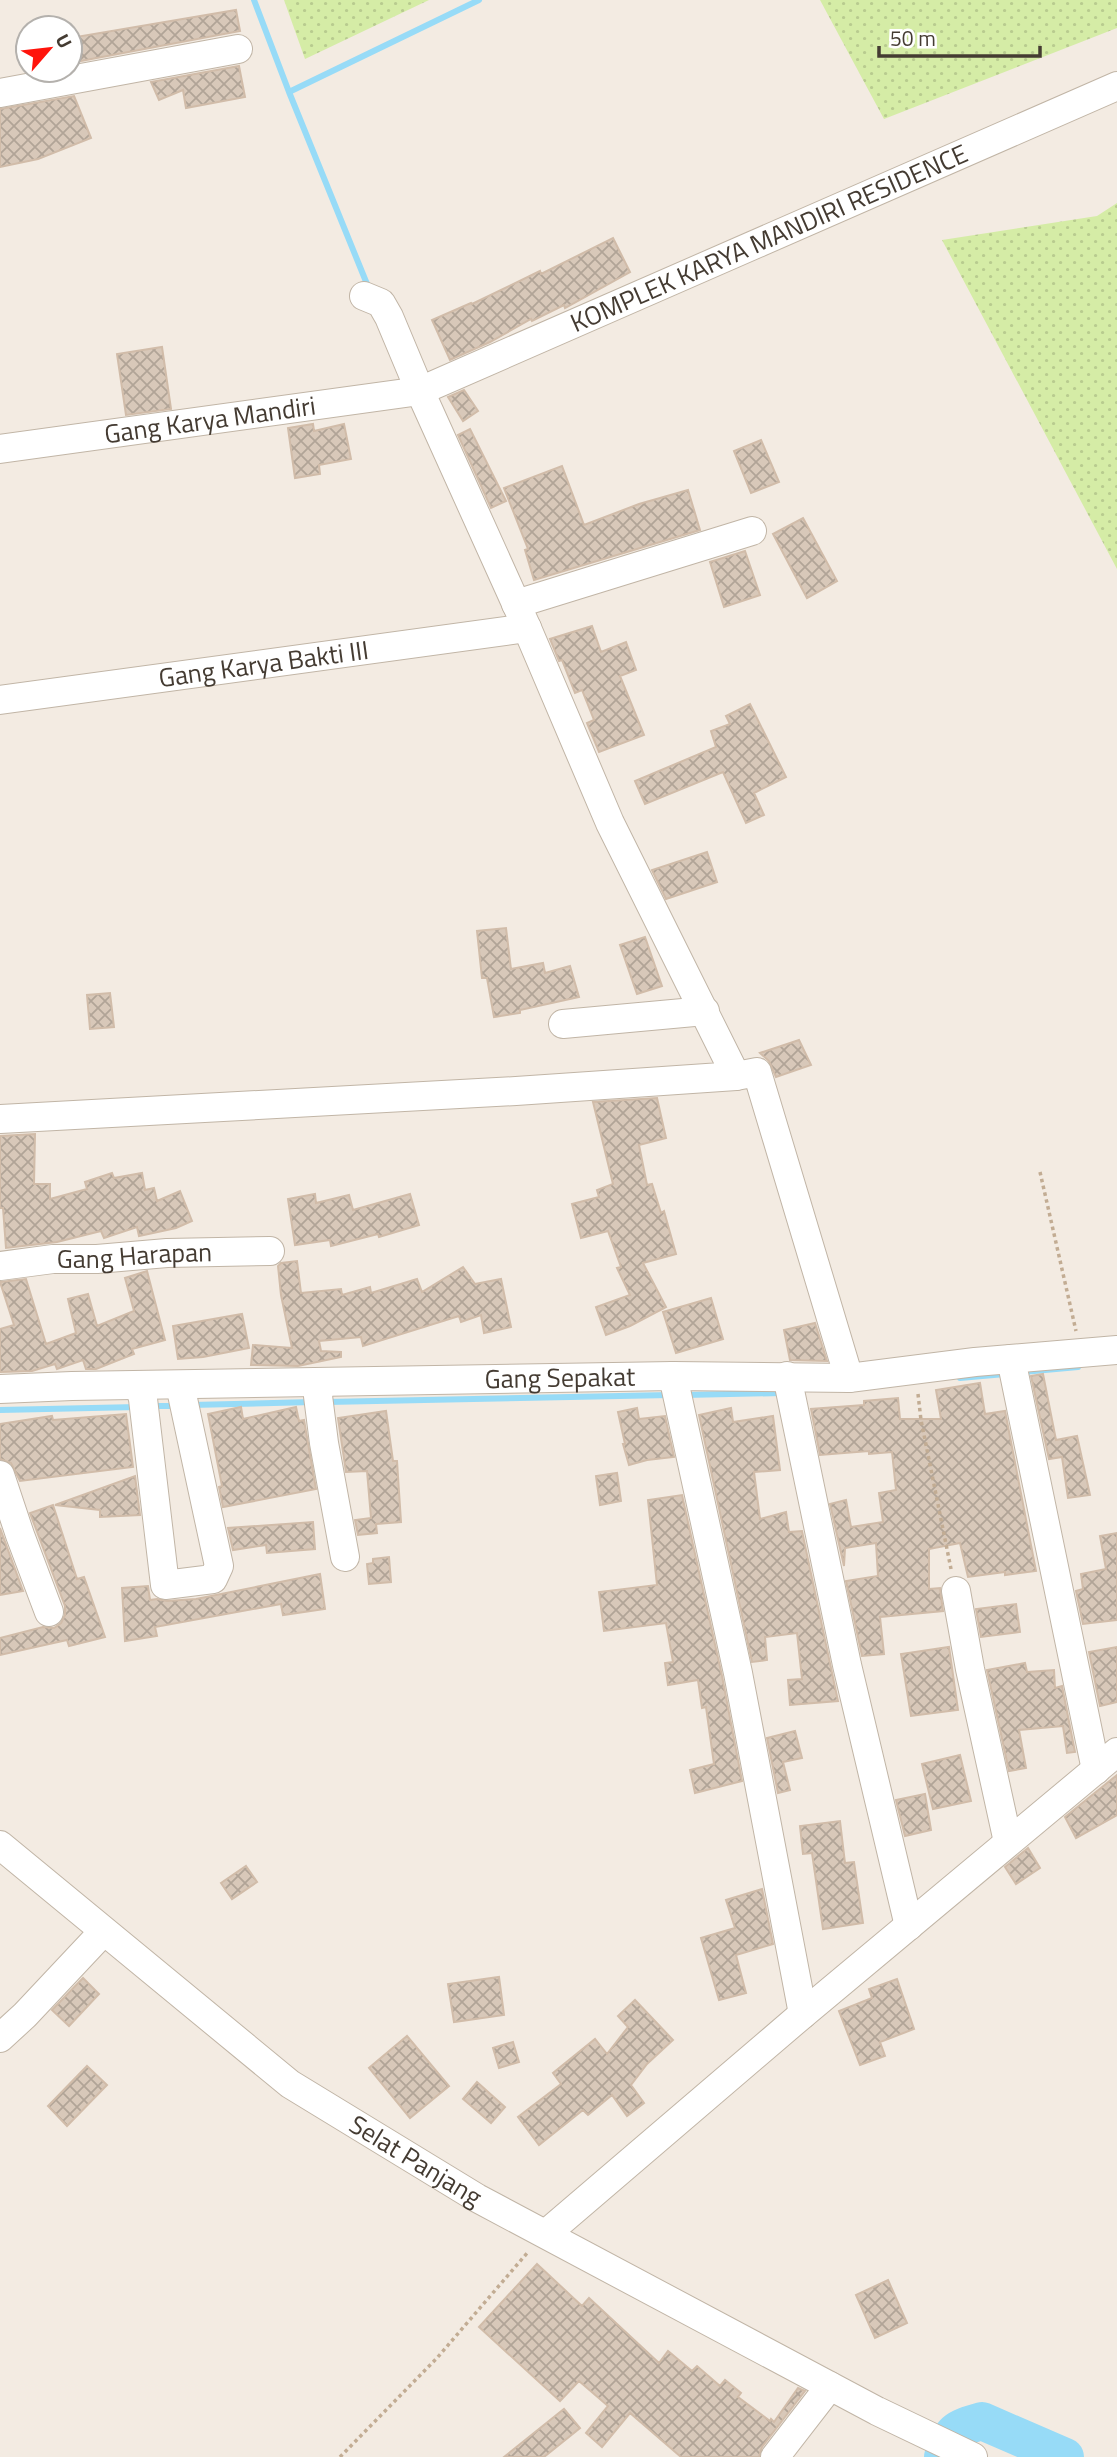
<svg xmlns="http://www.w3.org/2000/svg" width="1117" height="2457" viewBox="0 0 1117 2457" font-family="'Titillium Web',sans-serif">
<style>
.grass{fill:url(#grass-dots)}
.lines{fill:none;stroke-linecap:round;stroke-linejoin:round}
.stream{stroke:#97dbf7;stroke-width:6}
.river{stroke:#97dbf7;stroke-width:38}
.building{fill:url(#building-cross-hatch);stroke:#d1bca9;stroke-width:2}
.minor-casing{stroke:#c1b5a6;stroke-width:30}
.path{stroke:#c2ac93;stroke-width:3.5;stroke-dasharray:3.5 3.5;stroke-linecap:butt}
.minor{stroke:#fff;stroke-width:28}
.labels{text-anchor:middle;stroke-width:5;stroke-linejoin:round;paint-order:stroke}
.street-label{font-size:26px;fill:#443b32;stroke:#fff}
</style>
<defs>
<pattern id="grass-dots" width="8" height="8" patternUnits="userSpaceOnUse" patternTransform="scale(1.75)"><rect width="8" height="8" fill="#d5eca6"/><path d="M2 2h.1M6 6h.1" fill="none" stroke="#b8cb8f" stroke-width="1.8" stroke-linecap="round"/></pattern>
<pattern id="building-cross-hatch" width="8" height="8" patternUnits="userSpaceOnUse" patternTransform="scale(1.75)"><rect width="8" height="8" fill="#d8c8b9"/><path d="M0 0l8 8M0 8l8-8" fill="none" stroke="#b1a497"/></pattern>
</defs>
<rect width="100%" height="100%" fill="#f3ebe2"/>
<path class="grass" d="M 284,0 L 429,0 L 305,59 Z
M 820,0 L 1117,0 L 1117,28 L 884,119 Z
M 1117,203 L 1117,569 L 942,240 L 1097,216 Z"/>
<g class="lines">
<path class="stream" d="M 254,0 L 289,92 L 369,289
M 289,92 L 479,0
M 1023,1372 L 1078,1367
M 960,1378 L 1005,1374
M 684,1395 L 782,1393
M 327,1402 L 670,1395
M 191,1405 L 313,1402
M 152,1406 L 177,1406
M 0,1410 L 138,1407"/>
<path class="river" d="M 943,2457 C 952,2430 954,2429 982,2421 L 1065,2457"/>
</g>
<path class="building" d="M 236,10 L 240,31 L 70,63 L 70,38 Z
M 239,66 L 245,97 L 186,108 L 183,90 L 159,100 L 151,82 Z
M 74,96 L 91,138 L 38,159 L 0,167 L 0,109 Z
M 613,238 L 630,272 L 565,308 L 564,305 L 532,321 L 531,319 L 490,342 L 450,360 L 432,320 L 471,303 L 472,304 L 540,271 L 541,274 Z
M 162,347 L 171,409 L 126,415 L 117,354 Z
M 464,390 L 478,411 L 463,421 L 448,397 Z
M 313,424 L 314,431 L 344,424 L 351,459 L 319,465 L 320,474 L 295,478 L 288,428 Z
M 470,429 L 506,501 L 491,508 L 458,435 Z
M 761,440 L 779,482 L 751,493 L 734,451 Z
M 562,466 L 584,525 L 639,504 L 688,490 L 700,530 L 534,580 L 525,550 L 528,549 L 504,488 Z
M 803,518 L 837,581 L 807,598 L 773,534 Z
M 745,551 L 760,595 L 724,607 L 710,562 Z
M 592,626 L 601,652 L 626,642 L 636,670 L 620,676 L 644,735 L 599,752 L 587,723 L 594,720 L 582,690 L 575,693 L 562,660 L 559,661 L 550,639 Z
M 750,704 L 786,777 L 754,793 L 764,815 L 746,823 L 723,772 L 645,804 L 635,781 L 716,747 L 711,731 L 730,724 L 726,716 Z
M 707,852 L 717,882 L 666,899 L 652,870 Z
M 506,928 L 511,969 L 543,963 L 545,973 L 570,966 L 579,997 L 520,1010 L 520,1013 L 494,1017 L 487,978 L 482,978 L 477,931 Z
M 645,937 L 662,986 L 637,994 L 620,945 Z
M 110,993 L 114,1027 L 90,1029 L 87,995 Z
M 799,1040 L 811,1065 L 776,1077 L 769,1061 L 760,1053 Z
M 657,1098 L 666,1138 L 639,1145 L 647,1185 L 652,1184 L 661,1213 L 664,1211 L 676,1254 L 643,1263 L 666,1307 L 630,1326 L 606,1335 L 596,1307 L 630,1295 L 617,1268 L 621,1267 L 608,1231 L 581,1238 L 572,1204 L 599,1197 L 597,1190 L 613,1184 L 593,1102 Z
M 35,1134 L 34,1184 L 50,1184 L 50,1199 L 87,1189 L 85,1182 L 112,1173 L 114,1178 L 142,1173 L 145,1190 L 154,1188 L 157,1201 L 180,1191 L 192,1221 L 176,1228 L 139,1236 L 137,1227 L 104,1238 L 101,1231 L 57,1242 L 6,1248 L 3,1208 L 0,1208 L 0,1136 Z
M 315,1194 L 316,1203 L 349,1195 L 353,1210 L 410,1194 L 419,1225 L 379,1237 L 378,1234 L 331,1246 L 330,1240 L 295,1245 L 288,1199 Z
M 297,1261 L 301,1293 L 341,1289 L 342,1295 L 370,1287 L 371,1293 L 417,1279 L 422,1292 L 463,1267 L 475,1284 L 501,1279 L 511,1327 L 484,1333 L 481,1315 L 461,1322 L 459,1316 L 363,1346 L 361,1337 L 319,1341 L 321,1351 L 341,1352 L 341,1357 L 298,1366 L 251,1365 L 253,1345 L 292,1348 L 281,1295 L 278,1266 L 281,1263 Z
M 147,1271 L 165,1340 L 132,1349 L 134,1354 L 96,1369 L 86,1369 L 83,1360 L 57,1369 L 55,1364 L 32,1371 L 0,1372 L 0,1329 L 14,1325 L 0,1282 L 26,1279 L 46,1344 L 76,1333 L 68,1299 L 88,1294 L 97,1326 L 134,1311 L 125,1278 Z
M 711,1298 L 723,1339 L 676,1353 L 663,1312 Z
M 242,1314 L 249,1348 L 203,1357 L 178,1359 L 173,1326 Z
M 815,1323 L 827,1361 L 790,1360 L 784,1330 Z
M 1043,1374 L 1056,1440 L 1077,1436 L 1090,1495 L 1068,1498 L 1062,1457 L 1049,1459 L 1031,1376 Z
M 980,1383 L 985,1414 L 1005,1411 L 1036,1571 L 1005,1575 L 1005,1572 L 968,1577 L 960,1543 L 929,1549 L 929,1589 L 940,1588 L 943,1611 L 880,1617 L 884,1654 L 862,1656 L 846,1581 L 878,1576 L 876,1543 L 845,1548 L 844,1566 L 830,1504 L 846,1500 L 851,1527 L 883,1522 L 879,1493 L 896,1490 L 892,1452 L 869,1454 L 869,1451 L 820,1455 L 811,1409 L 864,1405 L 864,1401 L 898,1398 L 900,1419 L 941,1419 L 936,1390 Z
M 241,1407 L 243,1419 L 296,1407 L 299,1421 L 304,1420 L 316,1489 L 223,1507 L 219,1487 L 222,1486 L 208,1414 Z
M 637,1408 L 639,1419 L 665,1416 L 674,1457 L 647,1460 L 629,1465 L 623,1444 L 625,1444 L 618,1412 Z
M 731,1408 L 733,1422 L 773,1416 L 780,1470 L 754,1472 L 760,1519 L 786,1512 L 789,1532 L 802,1531 L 838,1701 L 790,1705 L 788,1680 L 802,1679 L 797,1633 L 765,1637 L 767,1660 L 752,1662 L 699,1415 Z
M 386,1411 L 393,1461 L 397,1461 L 401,1522 L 376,1524 L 377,1533 L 358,1535 L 355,1520 L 371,1518 L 367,1471 L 346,1472 L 338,1418 Z
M 126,1414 L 133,1467 L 20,1481 L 11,1463 L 0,1459 L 0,1424 L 52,1416 L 53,1420 Z
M 617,1473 L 621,1501 L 600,1505 L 596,1476 Z
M 135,1476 L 140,1515 L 100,1517 L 100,1510 L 55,1505 Z
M 682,1495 L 722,1676 L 742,1781 L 695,1793 L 690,1770 L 714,1764 L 706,1707 L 702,1708 L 698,1680 L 668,1685 L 665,1663 L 673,1662 L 666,1623 L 604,1631 L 599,1592 L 657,1585 L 648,1500 Z
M 53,1505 L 77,1579 L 84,1577 L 105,1637 L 69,1646 L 67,1640 L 0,1655 L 0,1638 L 43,1627 L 54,1628 L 61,1623 L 65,1615 L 65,1606 L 30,1513 Z
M 313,1522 L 315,1549 L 267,1553 L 266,1545 L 233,1550 L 228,1528 Z
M 0,1528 L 23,1591 L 0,1595 Z
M 1117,1533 L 1117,1620 L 1083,1624 L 1076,1591 L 1083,1589 L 1081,1574 L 1106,1569 L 1100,1536 Z
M 389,1557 L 391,1582 L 369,1584 L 367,1564 L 373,1563 L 373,1559 Z
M 320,1574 L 325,1609 L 283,1615 L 281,1604 L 155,1627 L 157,1636 L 125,1641 L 122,1588 L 148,1586 L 150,1600 L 157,1599 L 167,1601 L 196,1599 Z
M 1016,1604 L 1020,1632 L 981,1637 L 976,1609 Z
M 949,1647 L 958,1710 L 911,1716 L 901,1654 Z
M 1117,1647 L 1117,1702 L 1100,1706 L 1089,1652 Z
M 1025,1663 L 1027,1672 L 1054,1670 L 1055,1688 L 1062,1686 L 1075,1752 L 1067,1753 L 1063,1726 L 1019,1730 L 1026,1768 L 1009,1771 L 987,1670 Z
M 795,1731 L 802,1758 L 783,1762 L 790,1790 L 778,1793 L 767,1738 Z
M 960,1755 L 971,1801 L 933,1809 L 922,1764 Z
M 1117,1775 L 1117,1815 L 1076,1838 L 1065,1817 Z
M 925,1794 L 931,1830 L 905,1836 L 896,1800 Z
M 840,1821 L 845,1863 L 854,1862 L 863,1923 L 823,1929 L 812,1853 L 803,1854 L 800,1826 Z
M 1028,1848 L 1040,1868 L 1016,1884 L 1005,1867 Z
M 246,1866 L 257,1882 L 232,1899 L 221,1883 Z
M 762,1889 L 773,1944 L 736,1955 L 746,1993 L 719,2000 L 701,1938 L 735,1928 L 726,1900 Z
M 499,1977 L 504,2015 L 454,2022 L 448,1984 Z
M 83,1978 L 99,1994 L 69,2026 L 52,2010 Z
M 897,1979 L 914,2029 L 880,2042 L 885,2056 L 860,2065 L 839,2011 L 872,1998 L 869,1989 Z
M 635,2000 L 673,2040 L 647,2064 L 631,2085 L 644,2103 L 627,2116 L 612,2095 L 588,2115 L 583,2110 L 539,2145 L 518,2117 L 561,2084 L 553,2073 L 595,2039 L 607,2054 L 628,2027 L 618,2016 Z
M 407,2036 L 449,2086 L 410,2118 L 369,2068 Z
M 513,2042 L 519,2062 L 499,2068 L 493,2048 Z
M 87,2066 L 107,2085 L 67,2126 L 48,2106 Z
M 477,2082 L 505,2107 L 491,2123 L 463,2099 Z
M 537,2264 L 582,2306 L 589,2298 L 659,2363 L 668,2351 L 692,2371 L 697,2366 L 720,2386 L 725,2380 L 741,2393 L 738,2397 L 770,2421 L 771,2419 L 774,2422 L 798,2388 L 805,2391 L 762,2447 L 759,2457 L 681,2457 L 630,2413 L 602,2447 L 586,2433 L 608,2406 L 579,2381 L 560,2401 L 479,2327 Z
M 888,2280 L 907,2323 L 875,2338 L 856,2295 Z
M 564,2409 L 580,2428 L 544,2457 L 504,2457 Z"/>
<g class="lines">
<defs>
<g id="minor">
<path d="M 0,93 L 238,49"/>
<path id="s1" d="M 0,449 L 420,391 L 1117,86"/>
<path d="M 516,604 L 752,531"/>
<path id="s2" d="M 0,700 L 527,628"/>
<path d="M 563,1024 L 705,1011"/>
<path d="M 736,1076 L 757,1072 L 849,1378"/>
<path d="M 0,1119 L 516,1091 L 736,1076 L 610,823 L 527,628 L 420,391 L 389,317 L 381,303 L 364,296"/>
<path id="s3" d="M 0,1266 L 53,1259 L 97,1259 L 167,1253 L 270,1251"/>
<path d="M 1011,1359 L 1096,1770"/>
<path d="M 673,1376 L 738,1673 L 803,2014"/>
<path d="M 787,1376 L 847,1665 L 909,1926"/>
<path d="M 321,1382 L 318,1396 L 324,1443 L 345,1557"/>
<path d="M 139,1385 L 143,1399 L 165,1585 L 213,1579 L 219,1566 L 180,1385"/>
<path id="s4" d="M 0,1389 L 72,1386 L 673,1376 L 849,1378 L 975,1362 L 1117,1350"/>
<path d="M 0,1475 L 20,1535 L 49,1612"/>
<path d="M 956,1591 L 970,1669 L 1008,1842"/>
<path id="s5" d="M 0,1845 L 290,2084 L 477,2198 L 877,2411 L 973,2457"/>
<path d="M 0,2038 L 25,2015 L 103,1932"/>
<path d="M 547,2233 L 803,2014 L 1117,1752"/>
<path d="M 775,2457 L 830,2386"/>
</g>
</defs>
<use href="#minor" class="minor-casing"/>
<path class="path" d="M 1040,1172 L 1076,1331
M 918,1394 L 921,1420 L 951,1569
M 340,2457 L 437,2358 L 528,2252"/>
<use href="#minor" class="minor"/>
</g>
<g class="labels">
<g class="street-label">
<text dy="9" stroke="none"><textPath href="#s1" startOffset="805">KOMPLEK KARYA MANDIRI RESIDENCE</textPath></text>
<text dy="9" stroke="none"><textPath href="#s1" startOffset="212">Gang Karya Mandiri</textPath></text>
<text dy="9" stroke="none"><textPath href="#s2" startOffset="266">Gang Karya Bakti III</textPath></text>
<text dy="9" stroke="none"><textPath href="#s3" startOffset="135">Gang Harapan</textPath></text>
<text dy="9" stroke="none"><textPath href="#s4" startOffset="560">Gang Sepakat</textPath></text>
<text dy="9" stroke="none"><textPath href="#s5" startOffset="523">Selat Panjang</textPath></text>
</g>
</g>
<g transform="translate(49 49) rotate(62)"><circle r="33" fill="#ffffff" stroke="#b4b1ad" stroke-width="2"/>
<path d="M0-5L12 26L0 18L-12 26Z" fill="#ff140c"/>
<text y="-10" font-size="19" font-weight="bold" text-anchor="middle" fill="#443b32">U</text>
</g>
<path d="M879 46v10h161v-10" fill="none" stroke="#443b32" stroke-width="3.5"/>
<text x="890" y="46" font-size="21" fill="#443b32" stroke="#ffffff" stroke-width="5" paint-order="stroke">50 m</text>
</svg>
